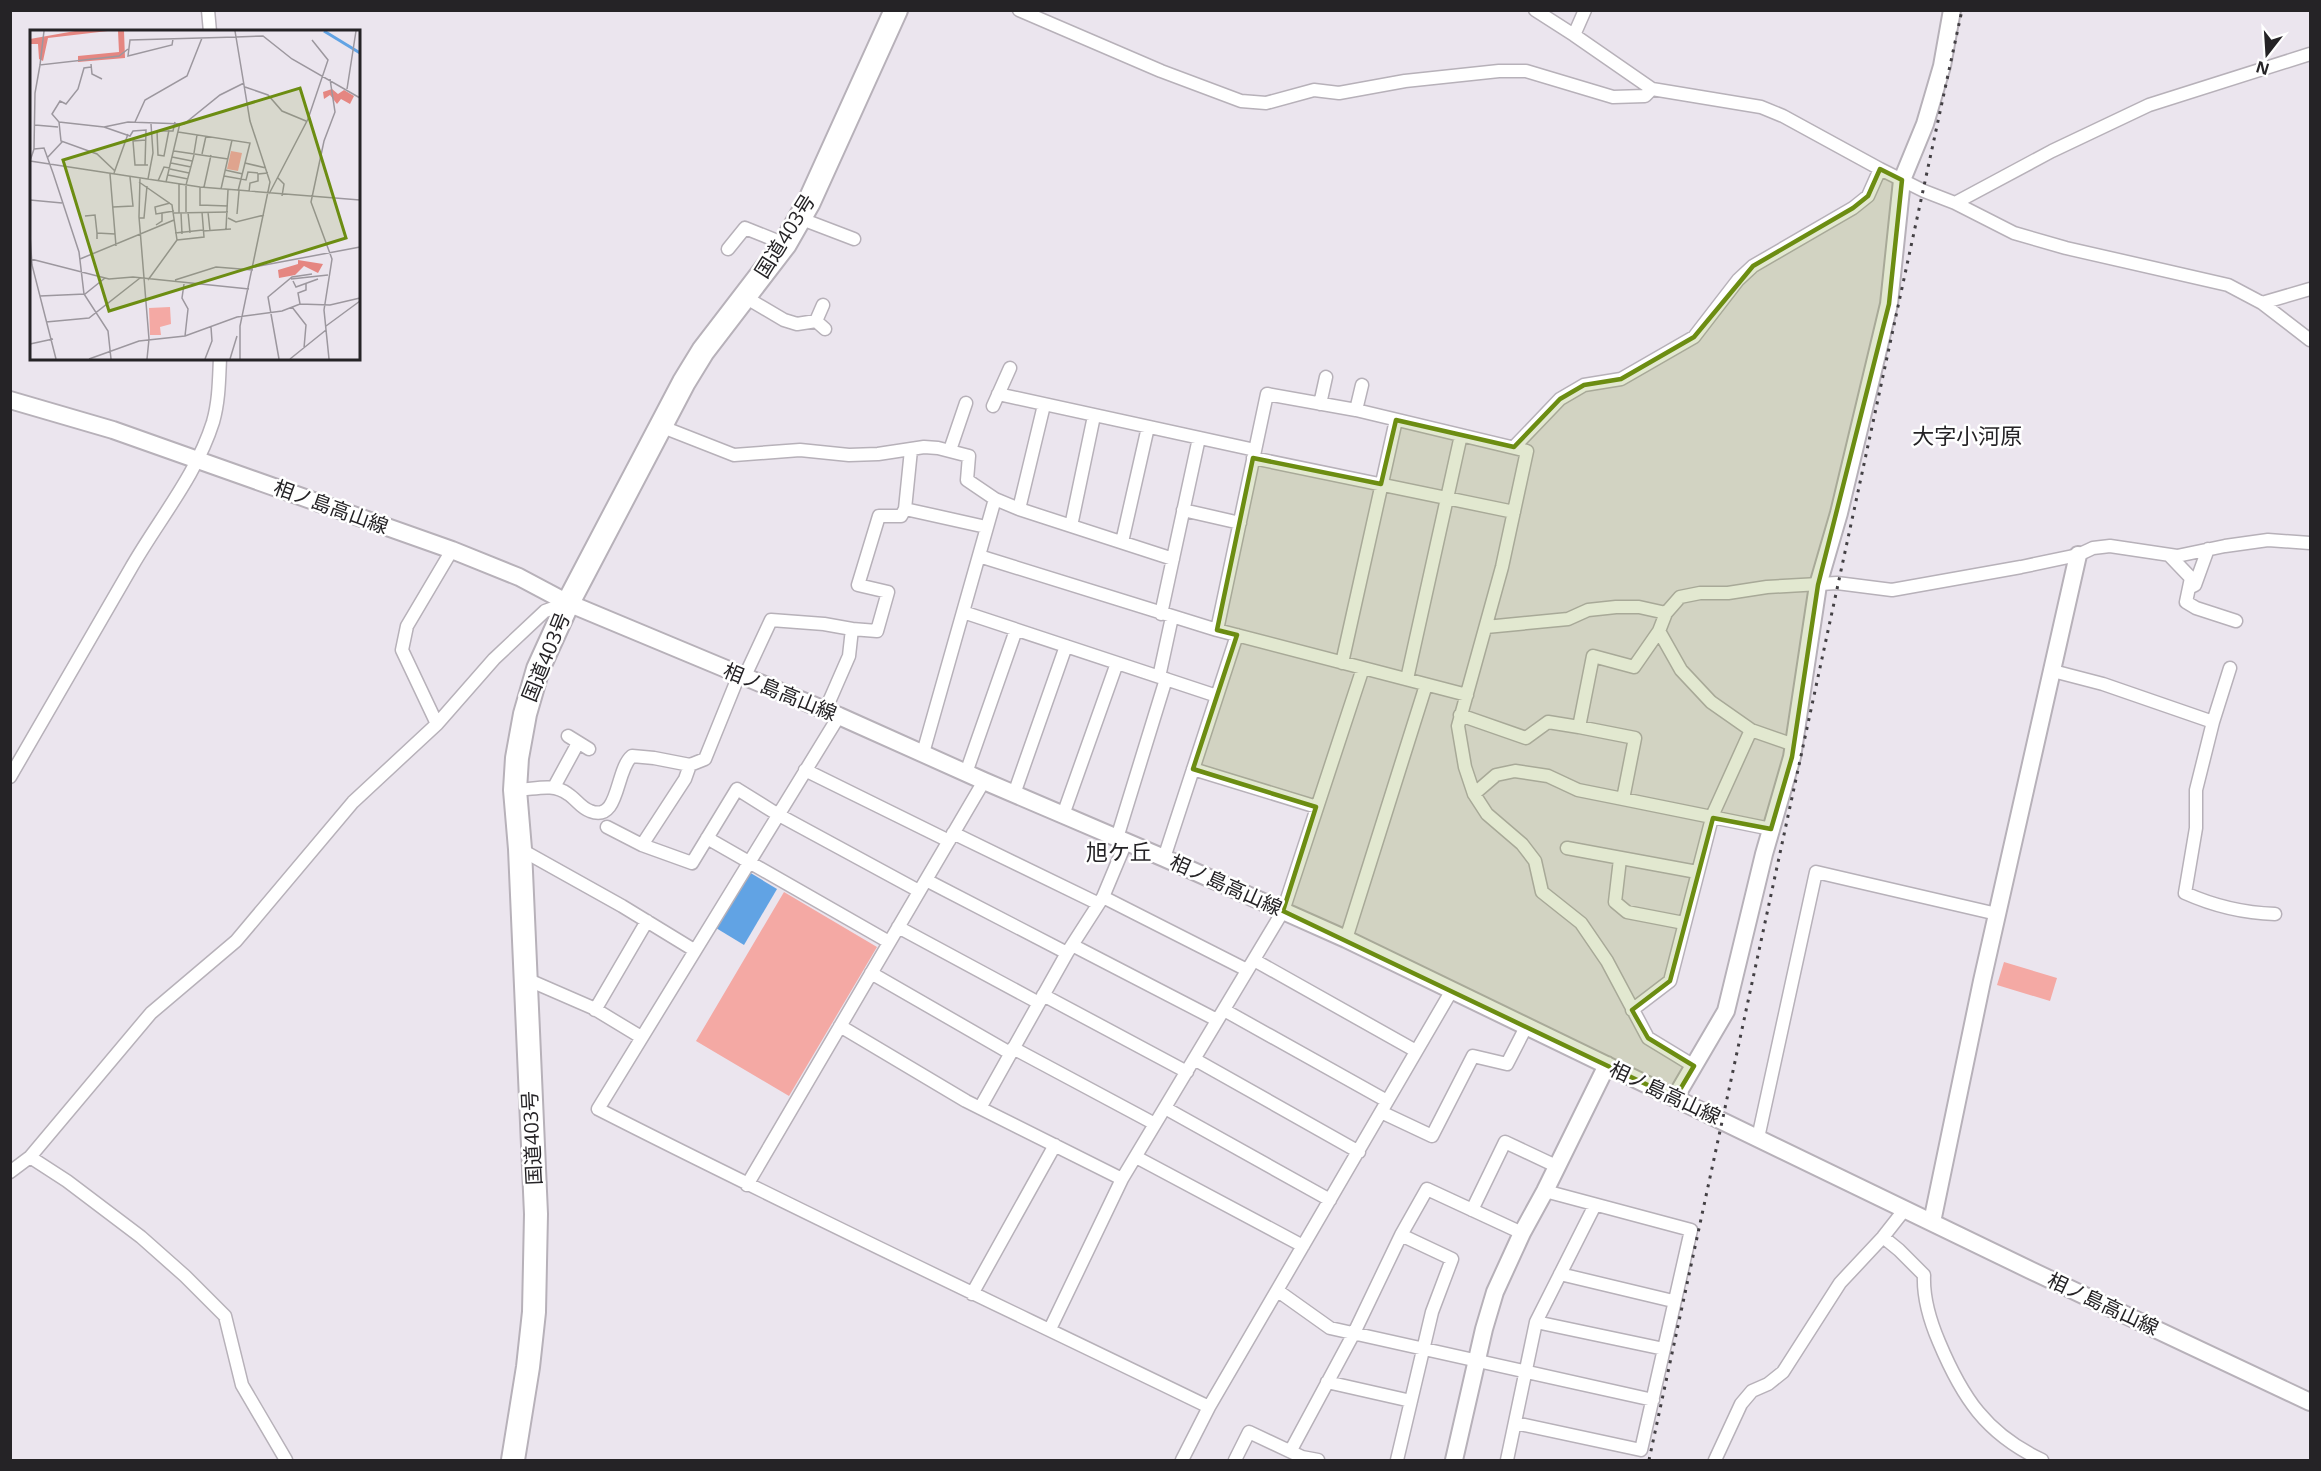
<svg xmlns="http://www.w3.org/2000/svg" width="2321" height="1471" viewBox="0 0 2321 1471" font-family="'Open Sans','Noto Sans JP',sans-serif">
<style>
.green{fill:#f4a9a4}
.water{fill:#61a3e4}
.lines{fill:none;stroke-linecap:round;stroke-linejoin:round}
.street-casing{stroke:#b7b1b9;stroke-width:15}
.secondary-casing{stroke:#b7b1b9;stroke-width:20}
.highway-casing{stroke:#b7b1b9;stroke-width:26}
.street{stroke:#fff;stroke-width:12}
.secondary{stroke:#fff;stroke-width:16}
.highway{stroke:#fff;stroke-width:22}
.rail{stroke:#434044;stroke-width:3;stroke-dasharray:3 6;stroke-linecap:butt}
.marked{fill:#6c8d12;fill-opacity:0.2;stroke:#6c8d12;stroke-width:4.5;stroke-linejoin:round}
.labels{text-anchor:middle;stroke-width:5;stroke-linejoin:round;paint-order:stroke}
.street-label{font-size:20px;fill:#252326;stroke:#fff}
.quarter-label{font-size:22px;fill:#252326;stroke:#fff}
.inset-river{fill:none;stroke:#61a3e4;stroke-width:3}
.inset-road{fill:none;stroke:#9c979e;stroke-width:1.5}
.view{fill:#6c8d12;fill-opacity:0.15;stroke:#6c8d12;stroke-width:3}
.inset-edge{fill:none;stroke:#252326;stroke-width:3}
</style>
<rect width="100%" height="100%" fill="#ebe5ee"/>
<path class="green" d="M 784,892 L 877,947 L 789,1096 L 696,1041 Z
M 2004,962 L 2057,978 L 2050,1001 L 1997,985 Z"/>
<path class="water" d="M 749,872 L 777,889 L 744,945 L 716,928 Z"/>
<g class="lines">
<defs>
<path id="street" d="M 208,10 L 210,32
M 1019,10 L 1161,71 L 1241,101 L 1266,103 L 1314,90 L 1339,93 L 1405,81 L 1499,71 L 1526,71 L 1613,97 L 1645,96 L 1652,89
M 1535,10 L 1574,35 L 1652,89 L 1761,107 L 1783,116 L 1880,169 L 1924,191 L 1955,203 L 2014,233 L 2066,248 L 2228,285 L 2262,303 L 2310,340
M 1574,35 L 1585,10
M 1955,203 L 2052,151 L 2149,105 L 2310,54
M 799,218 L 854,239
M 728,249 L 745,228 L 785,244
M 745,297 L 784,320 L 797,324 L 816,321 L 825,329
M 2262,303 L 2310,289
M 816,321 L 823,305
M 998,394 L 1255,450
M 1320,404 L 1326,377
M 993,406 L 1010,368
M 1356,410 L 1362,385
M 660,426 L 734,455 L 800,450 L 849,455 L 878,454 L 924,447 L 938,448 L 969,456 L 967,480 L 995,499
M 1514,447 L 1560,399 L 1584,385 L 1621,379 L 1694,337 L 1738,280 L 1753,266 L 1853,208 L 1868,196 L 1880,169
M 911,450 L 905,509 L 986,527
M 950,450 L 966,403
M 1253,458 L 1514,512
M 1019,509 L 1173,559
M 1183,510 L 1240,523
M 1071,526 L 1094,416
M 1122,542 L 1148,427
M 2169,555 L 2191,578 L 2186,602 L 2196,608 L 2236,621
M 979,556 L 1217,630 L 1467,695
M 2191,587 L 2195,585 L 2208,549
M 963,612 L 1217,696
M 1666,613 L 1659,631 L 1681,670 L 1711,702 L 1751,730
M 1161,614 L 1199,438
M 1486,627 L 1568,619 L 1588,610 L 1616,607 L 1639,607 L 1666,613 L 1680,597 L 1700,593 L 1728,593 L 1767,587 L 1837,583 L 1892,590 L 2021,567 L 2078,555 L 2093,548 L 2110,546 L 2177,556 L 2225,546 L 2268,540 L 2310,543
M 1217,630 L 1267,394 L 1356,410 L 1527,451 L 1502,567 L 1458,726 L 1465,767 L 1474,794 L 1487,814 L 1522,844 L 1535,861 L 1542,892 L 1581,923 L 1607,961 L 1648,1038 L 1694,1066
M 1342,663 L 1396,420
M 2053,671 L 2103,684 L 2213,722 L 2230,668
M 1159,677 L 1172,617
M 744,678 L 771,620 L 824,624 L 852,629
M 1407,679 L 1461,435
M 825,711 L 849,656 L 852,629 L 877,631 L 888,592 L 858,585 L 879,516 L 901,516 L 905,509
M 1460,715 L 1526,738 L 1548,722 L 1579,727 L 1593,656 L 1634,667 L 1659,631
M 839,716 L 598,1109 C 800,1212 1005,1308 1209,1407
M 2213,722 L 2196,790 L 2196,828 L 2185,893 C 2214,906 2243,913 2275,914
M 437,724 L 402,650 L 407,626 L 452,550
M 568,736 L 589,749
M 923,753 L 995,499 L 1019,509 L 1044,405
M 1193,769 L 1317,807
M 805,770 L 949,841
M 966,773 L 1016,630
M 10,777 C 51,707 91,637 131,568 C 159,519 196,476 213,422 C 219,401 219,380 220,358
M 554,787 L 578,743
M 515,790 C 534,790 552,782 568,794 C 576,799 581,808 590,811 C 620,823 615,770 632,756 L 654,758 L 690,765 L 705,759 L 739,675
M 1014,794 L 1066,646
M 1474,794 L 1496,775 L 1515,771 L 1548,776 L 1578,790 L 1623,799 L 1635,738 L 1579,727
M 1623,799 L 1771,829
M 1063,815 L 1117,663
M 607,827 L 642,845 L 692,863 L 737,789 L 777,814 L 919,891
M 953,833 L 1097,903
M 707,838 L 889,942
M 1117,838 L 1166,679
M 642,845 L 685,779 L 690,765
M 1567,848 L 1697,872
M 520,849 L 622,906 L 694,950
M 1164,858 L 1237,635
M 1620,859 L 1615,902 L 1627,912 L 1684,923
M 926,880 L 1067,953
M 1103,897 L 1247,970
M 898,927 L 1039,1003
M 1346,939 L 1426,685
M 1074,946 L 1217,1020
M 1254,960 L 1416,1051
M 871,973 L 1010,1053
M 524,978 L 593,1008 L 641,1037
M 1043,995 L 1187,1072
M 595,1010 L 647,921
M 1224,1010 L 1387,1101
M 1632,1010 L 1670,981 L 1713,814 L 1751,730 L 1794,745
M 840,1026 L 966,1101 L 1122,1179 L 1283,911 L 1363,668
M 1013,1048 L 1155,1124
M 1194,1059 L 1359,1152
M 980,1108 L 1067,953 L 1103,897 L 1126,842
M 1165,1108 L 1330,1200
M 1381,1112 L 1432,1136 L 1473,1056 L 1507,1064 L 1526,1027
M 1758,1138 L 1816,872 L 1997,914
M 30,1157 L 67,1181 L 141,1237 L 185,1276 L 225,1316 L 242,1385 L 286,1460
M 1136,1157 L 1303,1246
M 10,1172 L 30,1157 L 151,1013 L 236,941 L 353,802 L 437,724 L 494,659 L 545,611 L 567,603
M 747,1185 L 984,781
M 1472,1210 L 1505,1142 L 1556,1166
M 1401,1235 L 1427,1189 L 1522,1233
M 1883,1237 L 1899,1250 L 1924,1275 C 1923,1298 1930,1321 1939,1342 C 1962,1397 1986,1434 2042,1460
M 1560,1274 L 1673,1301
M 1278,1291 L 1330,1328 L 1653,1400
M 972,1294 L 1055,1145
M 1536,1322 L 1664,1349
M 1050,1329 L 1122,1179
M 1327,1382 L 1411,1401
M 1515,1423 L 1641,1450 L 1691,1230 L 1545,1191
M 1291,1450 L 1354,1333 L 1401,1235 L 1452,1259 L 1432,1312 L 1397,1460
M 1182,1460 L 1209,1407 L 1452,990
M 1235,1460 L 1249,1432 L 1302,1457 L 1318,1460
M 1507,1460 L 1536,1322 L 1595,1205
M 1715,1460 L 1741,1404 L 1752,1391 L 1768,1384 L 1783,1372 L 1840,1283 L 1883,1237 L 1905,1209"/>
<path id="secondary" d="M 10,400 L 113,430 L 452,550 L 519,577 L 568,603 L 839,716 L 984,781 L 1164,858 L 1346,939 L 2030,1270 L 2310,1402
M 1675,1098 L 1726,1011 L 1764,854 L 1792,757 L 1818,585 L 1839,513 L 1889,304 L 1902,180 L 1925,124 L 1942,66 L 1952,10
M 1932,1222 L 1982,981 L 2078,555
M 1454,1460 L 1484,1329 L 1495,1292 L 1522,1233 L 1545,1191 L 1607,1065"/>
<path id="highway" d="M 513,1460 L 528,1367 L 534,1312 L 536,1214 L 520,849 L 515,790 L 517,758 L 525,714 L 538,669 L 568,603 L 684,382 L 703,351 L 785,244 L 809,202 L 896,10"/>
</defs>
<use href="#street" class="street-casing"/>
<use href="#secondary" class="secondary-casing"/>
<use href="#highway" class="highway-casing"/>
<use href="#street" class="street"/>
<use href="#secondary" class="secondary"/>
<use href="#highway" class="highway"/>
<path class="rail" d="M 1649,1460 L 1962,10"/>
</g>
<path class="marked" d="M 1880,169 L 1902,180 L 1889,304 L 1818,585 L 1792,757 L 1771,829 L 1713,818 L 1670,981 L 1632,1010 L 1648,1038 L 1694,1066 L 1675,1098 L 1283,911 L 1316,807 L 1193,769 L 1237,635 L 1217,630 L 1253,458 L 1381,484 L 1396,420 L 1514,447 L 1560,399 L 1584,385 L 1621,379 L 1694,337 L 1753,266 L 1853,208 L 1868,196 Z"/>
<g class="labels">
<g class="street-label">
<text transform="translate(785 236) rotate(-58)" y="7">国道403号</text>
<text transform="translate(331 507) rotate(20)" y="7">相ノ島高山線</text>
<text transform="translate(546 657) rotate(-68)" y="7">国道403号</text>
<text transform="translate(780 692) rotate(22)" y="7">相ノ島高山線</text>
<text transform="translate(1226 885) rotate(24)" y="7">相ノ島高山線</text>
<text transform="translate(1665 1093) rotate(25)" y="7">相ノ島高山線</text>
<text transform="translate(532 1138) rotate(-93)" y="7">国道403号</text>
<text transform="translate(2103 1304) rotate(25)" y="7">相ノ島高山線</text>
</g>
<g class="quarter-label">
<text x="1967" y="444">大字小河原</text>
<text x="1119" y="860">旭ケ丘</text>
</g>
</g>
<g transform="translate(30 30)">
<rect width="330" height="330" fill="#ebe5ee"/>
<path d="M 201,121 L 212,123 L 208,141 L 197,139 ZM 140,277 L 141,294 L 130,297 L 131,305 L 120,305 L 119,278 Z" fill="#f4a9a4"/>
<path d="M 45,1 L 78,1 L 18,8 L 13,31 L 9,29 L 8,14 L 0,14 L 0,9 ZM 88,1 L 94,1 L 95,28 L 48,32 L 48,26 L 89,22 ZM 302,59 L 308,64 L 314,60 L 324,66 L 320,74 L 311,69 L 307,74 L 300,65 L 294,69 L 293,62 ZM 268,230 L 293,234 L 288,243 L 274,236 L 265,245 L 249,248 L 248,240 L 268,234 Z" fill="#e58681"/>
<path class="inset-river" d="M 294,1 L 330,23"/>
<path class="inset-road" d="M 14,1 L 10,35 L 89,26 L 98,19M 205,1 L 220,91 L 240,152 L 210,296 L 210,329M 206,7 L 233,6 L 262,29 L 330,68M 143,9 L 142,15 L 98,26 L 100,10 L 206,7M 61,34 L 62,44 L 72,49M 61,37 L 54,38 L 48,59 L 36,74 L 30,71 L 22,84 L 29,92 L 31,111 L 67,124 L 85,141M 215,57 L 238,65 L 252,81 L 276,91M 317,59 L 326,1M 29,92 L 74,97 L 100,106 L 103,101 L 116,100 L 115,135M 105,92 L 115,70 L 157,46 L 172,8M 5,95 L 28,97M 74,97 L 98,92 L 154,94 L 190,65 L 214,53M 127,101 L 128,125 L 134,126 L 139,100M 127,101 L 143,101 L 145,92M 148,102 L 220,113 L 208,161M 116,110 L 103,111 L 105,135 L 118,135M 4,119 L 14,118 L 23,143 L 49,222 L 54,264 L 78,301 L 81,329M 144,121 L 198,129M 164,123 L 167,105M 172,124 L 176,106M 142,127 L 162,131M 17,128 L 32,112M 0,131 L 170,157 L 330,170M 0,131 L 4,119 L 5,63 L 10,35M 141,133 L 161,137M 215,133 L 236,138M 140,139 L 159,143M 195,140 L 213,144M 84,143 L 98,104M 80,144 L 86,216M 138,145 L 158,149M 194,146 L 216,150 L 218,142 L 228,143M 110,148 L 109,187 L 119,309 L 117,329M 248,148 L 254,154 L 252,166M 118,149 L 123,123 L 121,94M 128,151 L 134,137 L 140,138M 109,152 L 142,175 L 147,210 L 118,250M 136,152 L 150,93M 174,157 L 181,125M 191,159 L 202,110M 219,162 L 220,153 L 228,151 L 228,144 L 238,143M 239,164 L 278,89 L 298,30 L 282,10M 0,170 L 32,173M 170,175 L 198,176M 170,176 L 170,157M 83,177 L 103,176 L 100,147M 156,182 L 156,155 L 164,125M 158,182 L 160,203M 178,182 L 180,201M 132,183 L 126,184 L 125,177 L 140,173M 144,183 L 198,182M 149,183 L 149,154M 151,183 L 152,204M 207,184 L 209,161M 55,186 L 65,185 L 67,203M 109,188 L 114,188 L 117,156M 198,188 L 206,192 L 234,185M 126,195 L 132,191 L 132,183 L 144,181M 196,199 L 198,160M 173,201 L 201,199M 145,203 L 173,200M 0,205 L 2,235 L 26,329M 67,209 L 67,203 L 85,204M 147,210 L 174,207 L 172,182M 1,229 L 79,249 L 103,247 L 219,259M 50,229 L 144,190M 224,237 L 330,217M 261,249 L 298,245M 145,250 L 186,237 L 223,240M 263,251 L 266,257 L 288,249M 154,254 L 152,268 L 158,279 L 155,306M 10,266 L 55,264 L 75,248M 270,274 L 268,263 L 276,260 L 276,254M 262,277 L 276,295 L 274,318M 16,292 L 59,288 L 110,248M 296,296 L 330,271M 0,314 L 23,309M 59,329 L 109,311 L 155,306 L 207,287 L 252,281 L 270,274 L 300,275 L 330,268M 175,329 L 182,311 L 181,297M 200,329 L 207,306M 249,329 L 238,267 L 262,247 L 282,244M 260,329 L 296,300M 299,329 L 294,280 L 302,229 L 281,172 L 294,111 L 305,82 L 300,49"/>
<path class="view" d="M 270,58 L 316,208 L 79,281 L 33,130 Z"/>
<rect width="330" height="330" class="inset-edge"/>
</g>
<rect width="2321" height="1471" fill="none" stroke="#252326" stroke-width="24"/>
<g transform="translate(2267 54) rotate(197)" stroke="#ffffff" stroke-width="4.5" paint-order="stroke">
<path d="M0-4.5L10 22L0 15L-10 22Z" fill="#252326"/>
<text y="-9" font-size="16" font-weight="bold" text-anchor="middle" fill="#252326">N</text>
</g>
</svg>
